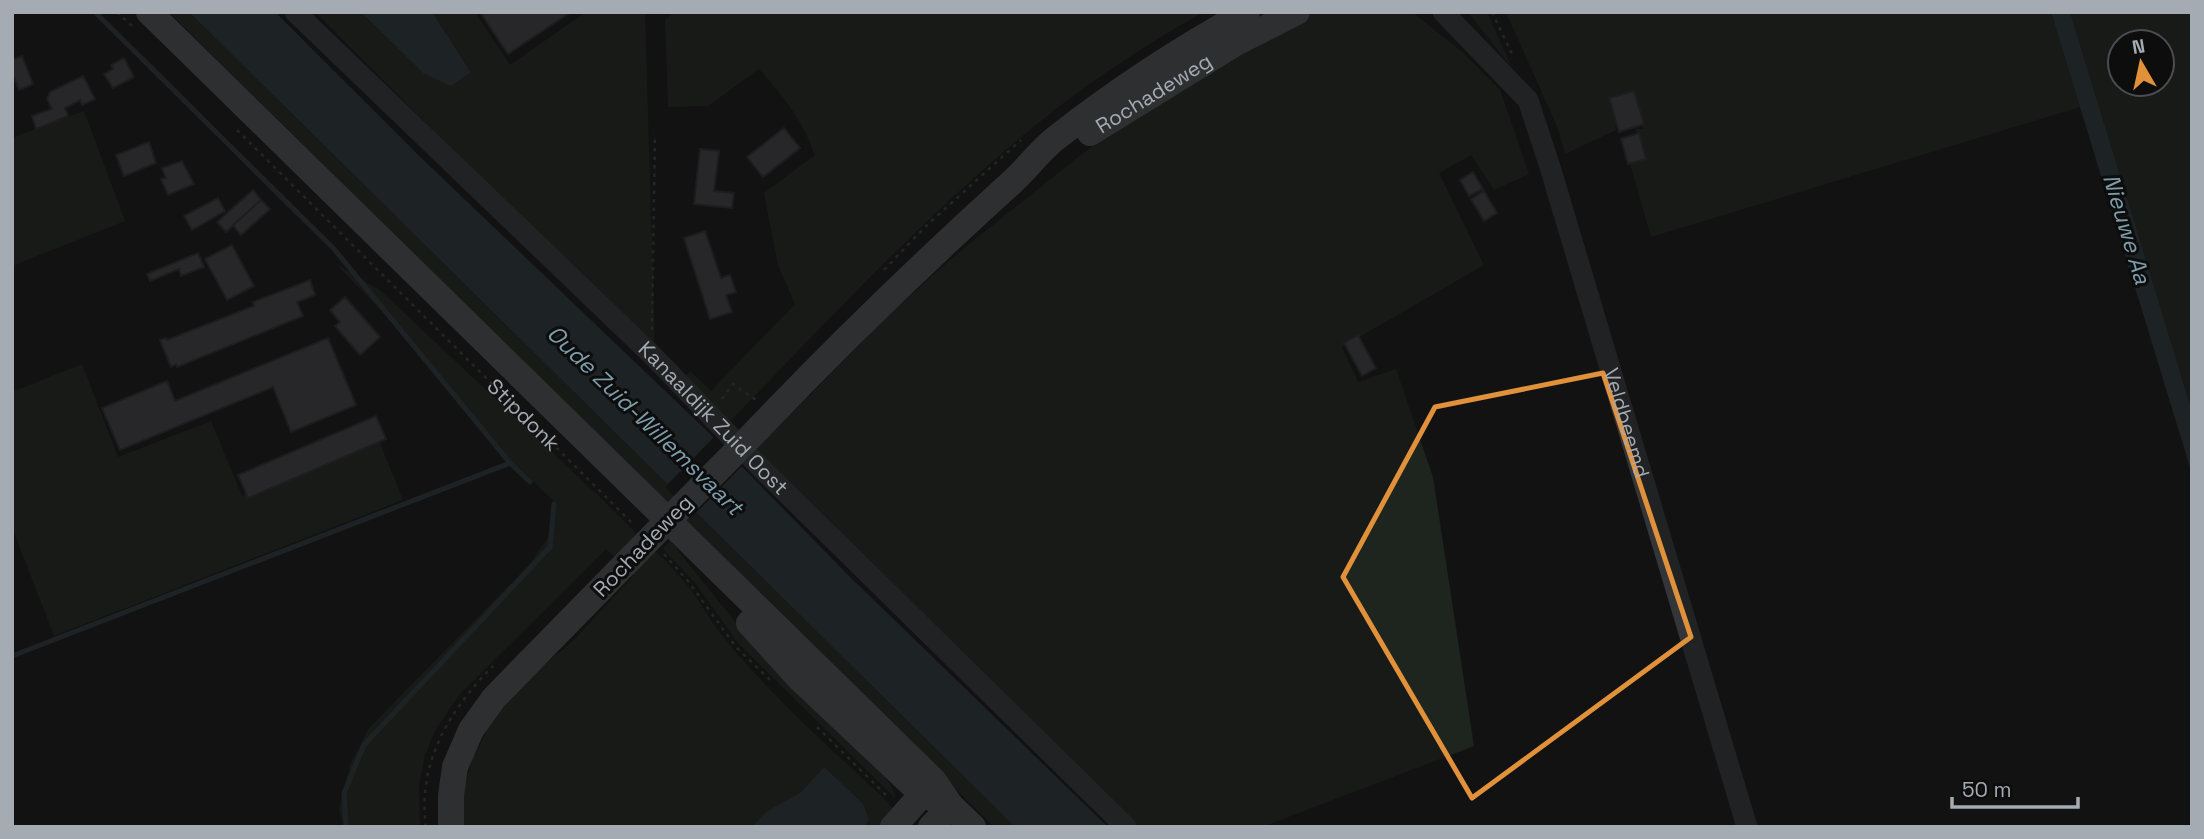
<svg xmlns="http://www.w3.org/2000/svg" width="2204" height="839" viewBox="0 0 2204 839" font-family="'Space Grotesk',sans-serif">
<style>
.green{fill:#1e251e;fill-rule:evenodd}
.water{fill:#2c363b}
.pier{fill:#121213}
.lines{fill:none;stroke-linecap:round;stroke-linejoin:round}
.stream{stroke:#2c363b;stroke-width:5}
.building{fill:#414246;stroke:#2c2c2f;stroke-width:2}
.path{stroke:#393c3f;stroke-width:2.5;stroke-dasharray:3.5 5;stroke-linecap:butt}
.minor{stroke:#333538;stroke-width:21}
.major{stroke:#4f5257;stroke-width:26}
.major-bridge{stroke:#4f5257;stroke-width:26}
.marked{fill:none;stroke:#e2913b;stroke-width:5;stroke-linejoin:round}
.labels{text-anchor:middle;stroke-width:6;stroke-linejoin:round;paint-order:stroke}
.street-label{font-size:21px;fill:#a4abb3;stroke:#0d0d0e}
.water-label{font-size:23px;font-style:italic;fill:#7e9dab;stroke:#0d0d0e}
</style>
<rect width="100%" height="100%" fill="#121213"/>
<path class="green" d="M 169,12 L 189,12 L 1015,827 L 994,827 Z
M 315,12 L 361,12 L 423,73 L 471,71 L 432,12 L 475,12 L 510,65 L 586,12 L 645,12 L 655,351 Z
M 675,12 L 1203,12 C 1151,42 1099,75 1052,112 C 933,206 829,319 724,428 L 679,384 L 690,371 L 711,391 L 795,304 L 778,265 L 764,193 L 815,155 C 800,116 786,100 759,69 L 708,106 L 668,107 L 665,20 Z
M 1315,12 L 1412,12 L 1462,52 L 1500,90 L 1529,174 L 1494,190 L 1471,155 L 1439,173 L 1484,265 L 1342,347 L 1358,382 L 1396,369 L 1433,477 L 1474,746 L 1262,827 L 1135,827 L 751,455 L 889,315 L 932,276 L 963,249 L 1077,158 L 1133,116 Z
M 1468,12 L 1487,12 L 1512,68 Z
M 1506,12 L 2051,12 L 2080,107 L 1651,237 L 1630,164 L 1646,160 L 1640,139 L 1635,129 L 1643,129 L 1634,97 L 1613,102 L 1616,130 L 1565,154 L 1559,131 Z
M 2070,12 L 2192,12 L 2192,411 ZM 2120,42 L 2162,42 L 2162,84 L 2120,84 Z
M 84,111 L 125,221 L 12,266 L 12,138 Z
M 336,264 L 381,291 L 606,503 C 632,531 664,556 688,586 C 699,600 707,616 718,630 C 767,693 829,747 887,801 L 893,810 L 886,827 L 864,827 L 869,820 L 824,767 L 800,793 L 766,813 L 752,827 L 464,827 L 462,797 L 472,760 L 498,710 L 518,687 L 574,640 L 634,575 L 606,549 L 460,694 L 436,729 L 425,755 L 419,785 L 420,827 L 344,827 L 339,810 L 350,765 L 369,728 L 530,564 L 549,536 L 556,503 L 487,438 L 406,336 Z
M 82,364 L 118,457 L 211,421 L 242,496 L 379,441 L 403,500 L 54,636 L 12,527 L 12,392 Z
M 670,541 L 766,660 L 884,776 L 892,787 L 895,798 L 738,643 L 696,584 L 663,549 Z"/>
<path class="water" d="M 189,12 L 275,12 L 413,150 L 708,432 L 850,577 L 1108,827 L 1015,827 Z
M 361,12 L 432,12 L 471,72 L 451,86 L 423,73 Z
M 2051,12 L 2070,12 L 2192,411 L 2192,474 Z
M 824,767 L 863,804 L 869,820 L 864,827 L 752,827 L 766,812 L 800,793 Z"/>
<path class="pier" d="M 716,435 L 744,464 L 693,516 L 665,487 Z"/>
<g class="lines">
<path class="stream" d="M 510,463 L 530,482
M 12,656 L 510,463 L 334,249 L 95,12
M 346,827 L 344,793 L 364,745 L 550,547 L 554,504"/>
</g>
<path class="building" d="M 480,12 L 571,12 L 508,54 Z
M 22,56 L 33,84 L 19,90 L 12,73 L 12,60 Z
M 124,58 L 134,77 L 113,88 L 104,74 L 113,69 L 111,65 Z
M 83,76 L 95,99 L 82,105 L 80,100 L 65,108 L 68,116 L 36,129 L 32,116 L 52,109 L 47,99 L 50,92 Z
M 1634,91 L 1644,124 L 1619,132 L 1609,98 Z
M 784,128 L 800,148 L 763,177 L 747,157 Z
M 1639,133 L 1646,159 L 1628,164 L 1621,139 Z
M 149,142 L 156,163 L 124,176 L 116,155 Z
M 700,149 L 719,151 L 714,191 L 734,193 L 732,208 L 694,204 Z
M 182,161 L 194,184 L 168,195 L 161,179 L 166,178 L 162,168 Z
M 1473,172 L 1483,189 L 1469,196 L 1460,180 Z
M 253,190 L 261,200 L 226,232 L 217,222 Z
M 1484,191 L 1497,213 L 1484,221 L 1471,199 Z
M 218,198 L 225,211 L 192,230 L 184,216 Z
M 261,200 L 270,209 L 241,235 L 233,225 Z
M 705,231 L 721,278 L 730,275 L 736,292 L 726,295 L 732,312 L 710,319 L 684,238 Z
M 232,245 L 254,286 L 227,300 L 205,259 Z
M 198,253 L 204,267 L 181,276 L 179,269 L 150,281 L 147,274 Z
M 310,280 L 315,295 L 297,302 L 303,316 L 177,367 L 176,364 L 171,367 L 160,340 L 166,338 L 167,340 L 254,306 L 253,302 Z
M 345,297 L 380,337 L 360,355 L 335,326 L 340,322 L 330,310 Z
M 1358,335 L 1376,368 L 1362,376 L 1344,343 Z
M 328,338 L 356,405 L 291,432 L 273,387 L 120,450 L 102,408 L 167,381 L 175,401 Z
M 376,416 L 386,439 L 248,498 L 238,475 Z"/>
<g class="lines">
<g class="path">
<path d="M 117,12 L 133,27"/>
<path d="M 1492,12 L 1512,54"/>
<path id="s1" d="M 237,130 L 634,525"/>
<path d="M 884,270 L 925,227 L 1021,140"/>
<path d="M 652,330 L 655,135"/>
<path d="M 722,399 L 733,384 L 756,400"/>
<path d="M 664,554 L 688,581 L 736,647 L 770,680"/>
<path d="M 817,727 L 889,798"/>
<path d="M 426,827 C 417,763 450,709 493,666"/>
</g>
<g class="minor">
<path id="s2" d="M 295,12 L 652,355 L 763,470 L 1126,827"/>
<path id="s3" d="M 1443,12 L 1528,100 L 1550,167 L 1747,827"/>
</g>
<g class="major">
<path d="M 149,12 L 934,781 L 951,806 L 973,827"/>
<path id="s4" d="M 1090,133 L 1236,43 L 1297,12"/>
<path d="M 759,428 C 840,343 925,261 1011,183 C 1027,169 1039,151 1056,138 C 1116,91 1180,49 1247,12"/>
<path d="M 749,623 L 799,678 L 922,794 L 943,803"/>
<path d="M 451,827 L 451,795 L 455,767 L 471,730 L 494,698 L 632,557"/>
<path d="M 893,827 L 933,782"/>
<path d="M 931,827 L 951,806"/>
</g>
<path class="major-bridge" d="M 632,557 L 759,428"/>
</g>
<path d="M0 0H2204V839H0ZM 1603,373 L 1691,637 L 1472,798 L 1343,577 L 1435,407 Z" fill="#121213" fill-opacity=".55" fill-rule="evenodd"/>
<path class="marked" d="M 1603,373 L 1691,637 L 1472,798 L 1343,577 L 1435,407 Z"/>
<g class="labels">
<g class="street-label">
<text dy="7" stroke="none"><textPath href="#s4" startOffset="75">Rochadeweg</textPath></text>
<text dy="7" stroke="none"><textPath href="#s1" startOffset="404">Stipdonk</textPath></text>
<text dy="7" stroke="none"><textPath href="#s2" startOffset="583">Kanaaldijk Zuid Oost</textPath></text>
<text dy="7" stroke="none"><textPath href="#s3" startOffset="460">Veldbeemd</textPath></text>
<text transform="translate(643 546) rotate(-46)" y="7">Rochadeweg</text>
</g>
<g class="water-label">
<text transform="translate(2127 229) rotate(73)" y="8">Nieuwe Aa</text>
<text transform="translate(645 420) rotate(44)" y="8">Oude Zuid-Willemsvaart</text>
</g>
</g>
<rect width="2204" height="839" fill="none" stroke="#a4abb3" stroke-width="28"/>
<g transform="translate(2141 63) rotate(351)"><circle r="33" fill="#0d0d0e" stroke="#494c50" stroke-width="2"/>
<path d="M0-5L12 26L0 18L-12 26Z" fill="#e2913b"/>
<text y="-10" font-size="19" font-weight="bold" text-anchor="middle" fill="#a4abb3">N</text>
</g>
<path d="M1952 797v10h126v-10" fill="none" stroke="#a4abb3" stroke-width="3.5"/>
<text x="1962" y="797" font-size="21" fill="#a4abb3" stroke="#0d0d0e" stroke-width="5" paint-order="stroke">50 m</text>
</svg>
